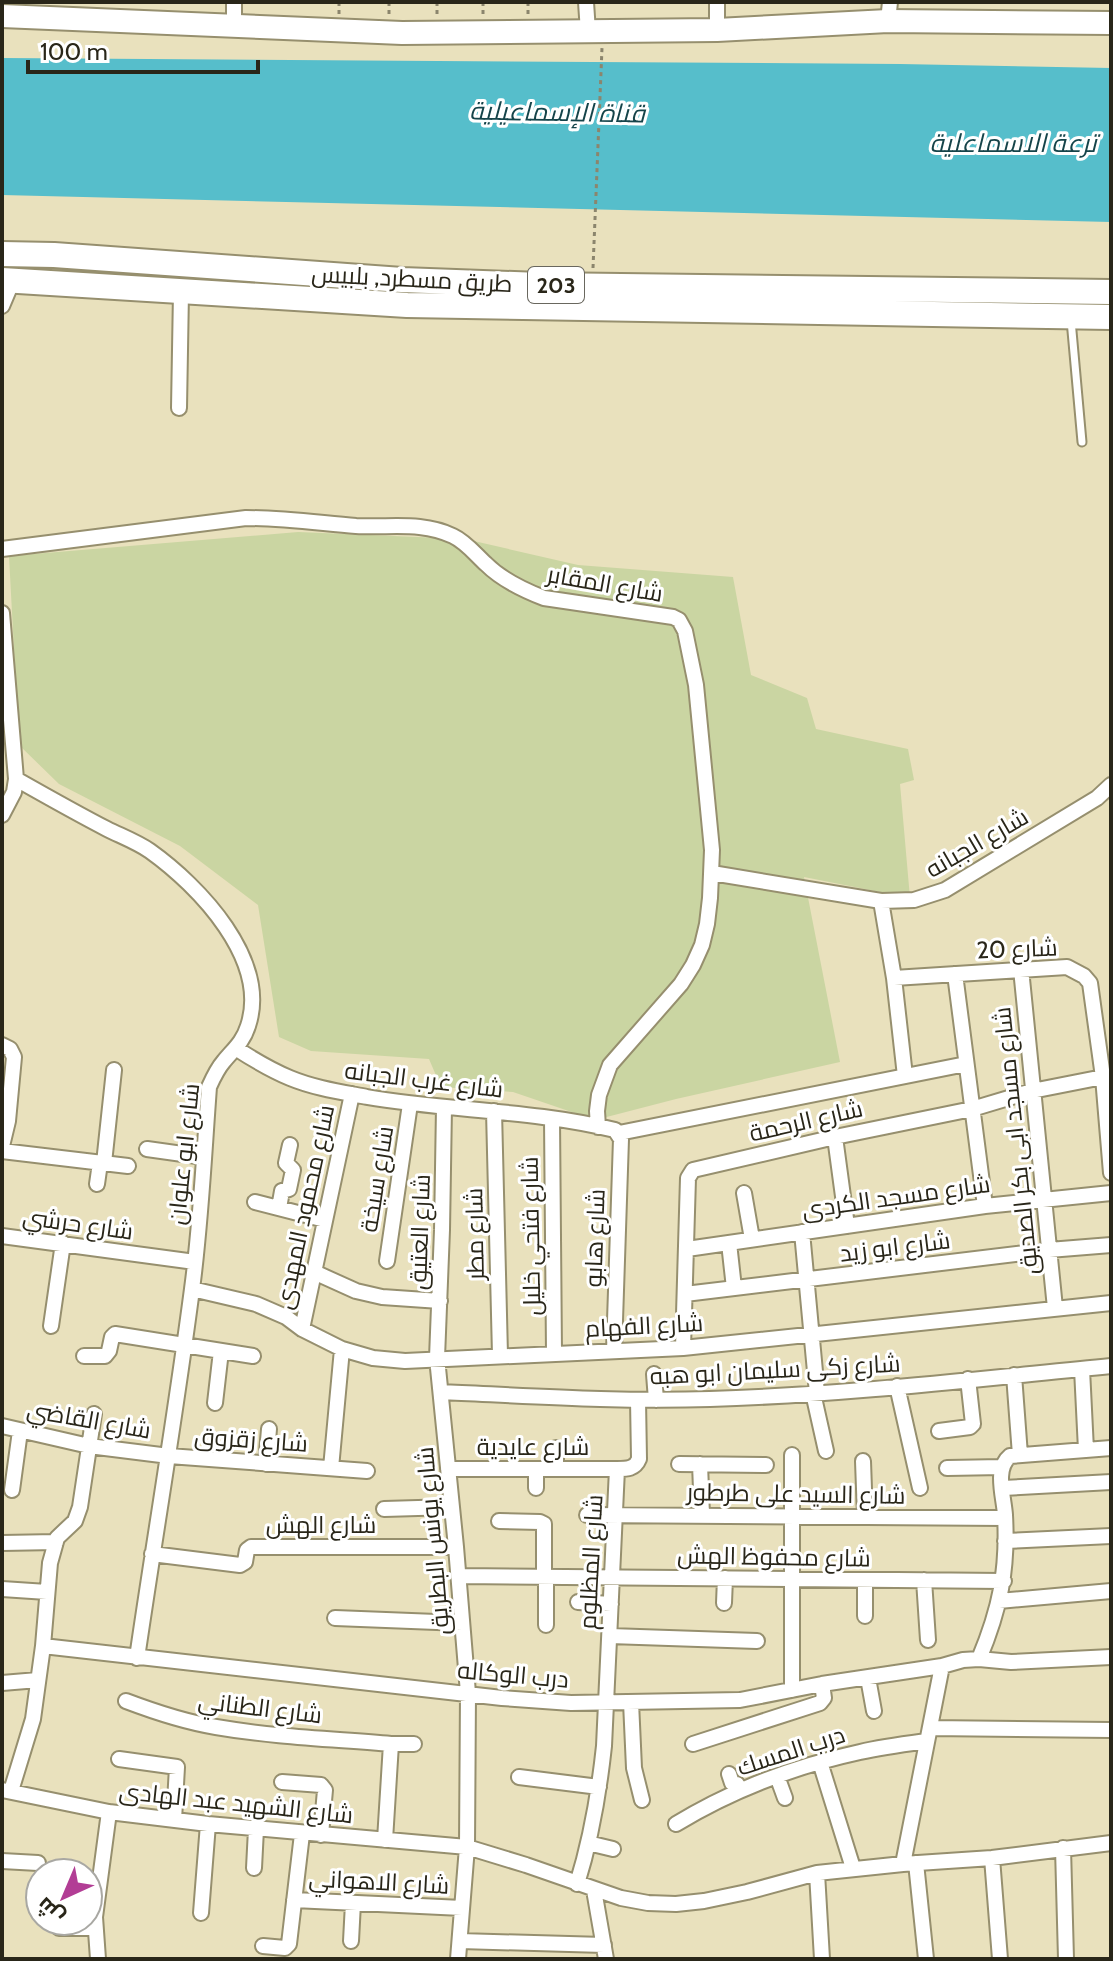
<svg xmlns="http://www.w3.org/2000/svg" width="1113" height="1961" viewBox="0 0 1113 1961" font-family="Cabin,Cairo,sans-serif">
<style>
.green{fill:#cad5a2}
.water{fill:#56becb}
.lines{fill:none;stroke-linecap:round;stroke-linejoin:round}
.lane-casing{stroke:#968f6e;stroke-width:11}
.street-casing{stroke:#968f6e;stroke-width:18}
.secondary-casing{stroke:#968f6e;stroke-width:26}
.primary-casing{stroke:#968f6e;stroke-width:28}
.path{stroke:#8b856d;stroke-width:3;stroke-dasharray:4 4;stroke-linecap:butt}
.lane{stroke:#fff;stroke-width:7}
.street{stroke:#fff;stroke-width:14}
.secondary{stroke:#fff;stroke-width:22}
.primary{stroke:#fff;stroke-width:24}
.labels{text-anchor:middle;stroke-width:6;stroke-linejoin:round;paint-order:stroke}
.shield{fill:#fff;stroke:#69675e;stroke-width:2}
.shield-label{font-size:22px;font-weight:bold;fill:#292619}
.street-label{font-size:24px;fill:#292619;stroke:#fff}
.water-label{font-size:26px;font-style:italic;fill:#15444a;stroke:#fff}
</style>
<rect width="100%" height="100%" fill="#e9e1bd"/>
<path class="green" d="M 298,532 L 465,539 L 578,565 L 733,577 L 751,675 L 807,698 L 816,729 L 908,749 L 914,780 L 900,784 L 910,898 L 804,877 L 840,1062 L 676,1099 L 595,1120 L 513,1092 L 441,1087 L 429,1059 L 311,1051 L 279,1037 L 258,905 L 180,846 L 59,784 L 19,745 L 9,556 Z"/>
<path class="water" d="M 2,58 L 900,64 L 1111,68 L 1111,222 L 2,195 Z"/>
<g class="lines">
<defs>
<path id="lane" d="M 1071,320 L 1082,442"/>
<path id="street" d="M 586,2 L 588,32
M 717,2 L 717,30
M 888,21 L 890,2
M 234,26 L 234,2
M 2,306 L 13,280
M 179,408 L 181,292
M 2,549 L 246,518 C 283,518 319,523 356,526 C 390,528 422,521 453,536 C 466,542 476,555 486,564 C 502,580 523,590 544,598 L 673,617 L 679,620 L 685,631 L 696,685 L 712,850 L 710,898 L 707,924 L 702,945 L 693,965 L 681,984 L 610,1065 L 599,1095 L 597,1111 L 598,1127
M 2,613 L 16,779 L 14,792 L 2,815
M 16,779 C 46,796 76,813 107,829 C 121,836 137,842 150,851 C 199,886 270,960 248,1026 C 243,1042 234,1049 224,1061 C 217,1069 213,1078 209,1087 C 204,1154 201,1222 192,1289 C 176,1412 155,1535 137,1658
M 712,873 L 881,901 L 914,900 L 945,890 L 1097,798 L 1111,785
M 881,901 L 894,978 L 905,1076
M 1021,969 L 1055,1308
M 955,974 L 985,1206
M 894,978 L 1067,967 L 1084,976 L 1090,983 L 1103,1077 L 1111,1173
M 2,1045 L 10,1049 L 14,1057 L 8,1121 L 2,1146
M 237,1049 C 254,1060 271,1070 290,1078 C 314,1088 341,1092 367,1097 C 449,1111 534,1110 615,1130 L 621,1139 L 614,1351
M 444,1107 L 442,1230 L 437,1358 L 456,1547 L 468,1693 L 467,1847 L 458,1959
M 494,1111 L 500,1355
M 552,1119 L 554,1353
M 619,1133 L 966,1064
M 835,1137 L 847,1226
M 147,1149 L 204,1157
M 2,1151 L 128,1166
M 104,1163 L 114,1070
M 97,1184 L 100,1163
M 744,1193 L 752,1239
M 255,1202 L 325,1220
M 279,1208 L 282,1191 L 289,1189 L 293,1170 L 286,1163 L 290,1145
M 802,1232 L 817,1393
M 2,1236 L 195,1262
M 729,1243 L 734,1288
M 687,1249 L 985,1206 L 1111,1193
M 387,1261 L 410,1104
M 314,1272 L 356,1291 L 382,1297 L 440,1301
M 192,1289 L 256,1304 L 286,1317 L 302,1329 L 342,1349 L 373,1358 L 405,1361 L 683,1348 L 1111,1303
M 685,1294 L 1049,1250 L 1111,1245
M 51,1326 L 63,1243
M 302,1329 L 352,1094
M 683,1348 L 688,1178 L 693,1170 L 835,1137 L 972,1109 L 1032,1091 L 1103,1077
M 84,1356 L 105,1356 L 109,1351 L 112,1337 L 115,1334 L 253,1356
M 1082,1369 L 1086,1450
M 654,1374 L 656,1400
M 1014,1375 L 1020,1455
M 897,1386 L 920,1488
M 441,1392 C 531,1396 620,1402 710,1399 C 844,1395 978,1379 1111,1366
M 813,1393 L 826,1451
M 215,1403 L 221,1351
M 2,1426 L 89,1446 L 169,1456 L 367,1471
M 939,1431 L 970,1427 L 973,1424 L 968,1379
M 556,1448 L 556,1469
M 863,1461 L 865,1517
M 266,1464 L 269,1429
M 679,1464 L 766,1465
M 700,1464 L 702,1515
M 331,1468 L 342,1349
M 947,1468 L 1002,1467
M 448,1469 L 617,1469
M 536,1488 L 536,1469
M 1003,1488 L 1111,1482
M 12,1490 L 20,1431
M 384,1509 L 452,1507
M 587,1515 L 1005,1518
M 499,1521 L 540,1522 L 544,1524 L 544,1576
M 1005,1541 L 1111,1536
M 2,1543 L 56,1542
M 152,1554 L 240,1565 L 245,1562 L 247,1550 L 251,1547 L 456,1547
M 459,1576 L 1004,1581
M 865,1580 L 865,1616
M 924,1580 L 928,1640
M 2,1589 L 47,1592
M 999,1601 L 1111,1591
M 578,1602 L 611,1604
M 724,1603 L 725,1578
M 335,1618 L 462,1623
M 546,1625 L 546,1577
M 610,1636 L 757,1641
M 43,1646 L 502,1698 L 571,1703 L 740,1700 L 822,1684 L 942,1666 L 963,1660 L 979,1659 L 1011,1662 L 1111,1657
M 979,1659 C 1000,1609 1008,1570 1005,1515 C 1004,1497 994,1469 1010,1456 L 1111,1448
M 868,1678 L 874,1711
M 2,1683 L 38,1680
M 792,1690 L 792,1455
M 126,1701 C 155,1712 185,1722 216,1727 C 274,1737 333,1739 391,1744 L 414,1744
M 631,1702 L 634,1768 L 642,1800
M 930,1728 L 1111,1730
M 693,1744 L 820,1703 L 824,1698 L 822,1684
M 119,1759 L 177,1767 L 174,1820
M 820,1762 L 853,1868
M 729,1774 L 732,1783 L 737,1784 L 739,1791
M 777,1776 L 785,1798
M 519,1777 L 599,1787
M 282,1782 L 321,1785 L 325,1790 L 321,1835
M 2,1790 L 109,1812 L 208,1824 L 467,1847 L 526,1865 L 621,1898 L 648,1903 L 676,1904 L 704,1901 L 747,1892 L 817,1873 L 903,1864 L 992,1858 L 1111,1843
M 11,1791 L 33,1719 L 43,1646 L 50,1563 L 57,1538 L 75,1521 L 80,1507 L 94,1414
M 676,1824 C 732,1790 796,1766 860,1752 C 882,1747 905,1744 927,1741
M 385,1840 L 391,1744
M 588,1843 L 613,1849
M 1063,1848 L 1066,1959
M 992,1858 L 1000,1959
M 2,1861 L 38,1863
M 916,1863 L 926,1959
M 903,1864 L 942,1666
M 254,1868 L 256,1829
M 817,1873 L 822,1959
M 577,1884 C 591,1839 599,1793 604,1746 L 617,1469 C 627,1469 635,1469 639,1459 L 638,1400
M 594,1890 L 606,1959
M 294,1900 L 462,1908
M 201,1913 L 208,1824
M 59,1928 L 95,1928
M 351,1941 L 353,1903
M 460,1941 L 604,1945
M 263,1946 L 285,1948 L 289,1944 L 302,1834
M 98,1959 L 95,1917 L 109,1812"/>
<path id="secondary" d="M 2,16 L 402,33 L 717,30 L 888,21 L 1111,23"/>
<path id="primary" d="M 2,254 L 54,255 L 402,280 L 540,285 L 1111,292
M 2,280 L 407,305 L 1111,317"/>
</defs>
<use href="#lane" class="lane-casing"/>
<use href="#street" class="street-casing"/>
<use href="#secondary" class="secondary-casing"/>
<use href="#primary" class="primary-casing"/>
<path class="path" d="M 528,2 L 528,14
M 339,14 L 339,2
M 389,14 L 389,2
M 437,14 L 437,2
M 483,14 L 483,2
M 593,268 L 602,48"/>
<use href="#lane" class="lane"/>
<use href="#street" class="street"/>
<use href="#secondary" class="secondary"/>
<use href="#primary" class="primary"/>
</g>
<g class="labels">
<rect class="shield" x="528" y="267" width="56" height="36" rx="6"/>
<g class="shield-label">
<text x="556" y="293">203</text>
</g>
<g class="street-label">
<text transform="translate(412 279) rotate(3)" y="8">طريق مسطرد, بلبيس</text>
<text transform="translate(605 584) rotate(10)" y="8">شارع المقابر</text>
<text transform="translate(977 843) rotate(-30)" y="8">شارع الجبانه</text>
<text transform="translate(1017 949) rotate(-2)" y="8">شارع 20</text>
<text transform="translate(424 1080) rotate(7)" y="8">شارع غرب الجبانه</text>
<text transform="translate(806 1121) rotate(-13)" y="8">شارع الرحمة</text>
<text transform="translate(1016 1141) rotate(-96)" y="8">شارع مسجد ابى بكر الصديق</text>
<text transform="translate(184 1154) rotate(-84)" y="8">شارع ابو علوان</text>
<text transform="translate(377 1179) rotate(-81)" y="8">شارع سيخة</text>
<text transform="translate(896 1197) rotate(-8)" y="8">شارع مسجد الكردى</text>
<text transform="translate(305 1207) rotate(-78)" y="8">شارع محمود المهدى</text>
<text transform="translate(78 1224) rotate(8)" y="8">شارع حرشي</text>
<text transform="translate(420 1232) rotate(-88)" y="8">شارع العتيق</text>
<text transform="translate(475 1234) rotate(-91)" y="8">شارع مطر</text>
<text transform="translate(531 1236) rotate(-91)" y="8">شارع فتحي خليل</text>
<text transform="translate(595 1238) rotate(-88)" y="8">شارع هابو</text>
<text transform="translate(895 1247) rotate(-7)" y="8">شارع ابو زيد</text>
<text transform="translate(644 1326) rotate(-3)" y="8">شارع الفهام</text>
<text transform="translate(775 1370) rotate(-3)" y="8">شارع زكى سليمان ابو هبه</text>
<text transform="translate(89 1420) rotate(10)" y="8">شارع القاضي</text>
<text transform="translate(251 1440) rotate(4)" y="8">شارع زقزوق</text>
<text x="533" y="1455">شارع عايدية</text>
<text transform="translate(796 1494) rotate(1)" y="8">شارع السيد على طرطور</text>
<text x="321" y="1533">شارع الهش</text>
<text transform="translate(433 1541) rotate(-95)" y="8">شارع يونس البطريق</text>
<text transform="translate(774 1557) rotate(1)" y="8">شارع محفوظ الهش</text>
<text transform="translate(591 1562) rotate(-87)" y="8">شارع المظلوم</text>
<text transform="translate(513 1675) rotate(5)" y="8">درب الوكاله</text>
<text transform="translate(260 1708) rotate(7)" y="8">شارع الطناني</text>
<text transform="translate(791 1751) rotate(-18)" y="8">درب المسك</text>
<text transform="translate(236 1803) rotate(6)" y="8">شارع الشهيد عبد الهادى</text>
<text transform="translate(379 1882) rotate(3)" y="8">شارع الاهواني</text>
</g>
<g class="water-label">
<text transform="translate(557 112) rotate(1)" y="9">قناة الإسماعيلية</text>
<text x="1013" y="152">ترعة الاسماعلية</text>
</g>
</g>
<rect width="1113" height="1961" fill="none" stroke="#292619" stroke-width="8"/>
<g transform="translate(64 1897) rotate(224)"><circle r="38" fill="#ffffff" stroke="#a9a8a3" stroke-width="2"/>
<path d="M0-6L14 30L0 20L-14 30Z" fill="#b23d95"/>
<text y="-12" font-size="22" font-weight="bold" text-anchor="middle" fill="#292619">ش</text>
</g>
<path d="M28 60v12h230v-12" fill="none" stroke="#292619" stroke-width="4"/>
<text x="40" y="60" font-size="24" fill="#292619" stroke="#ffffff" stroke-width="6" paint-order="stroke">100 m</text>
</svg>
